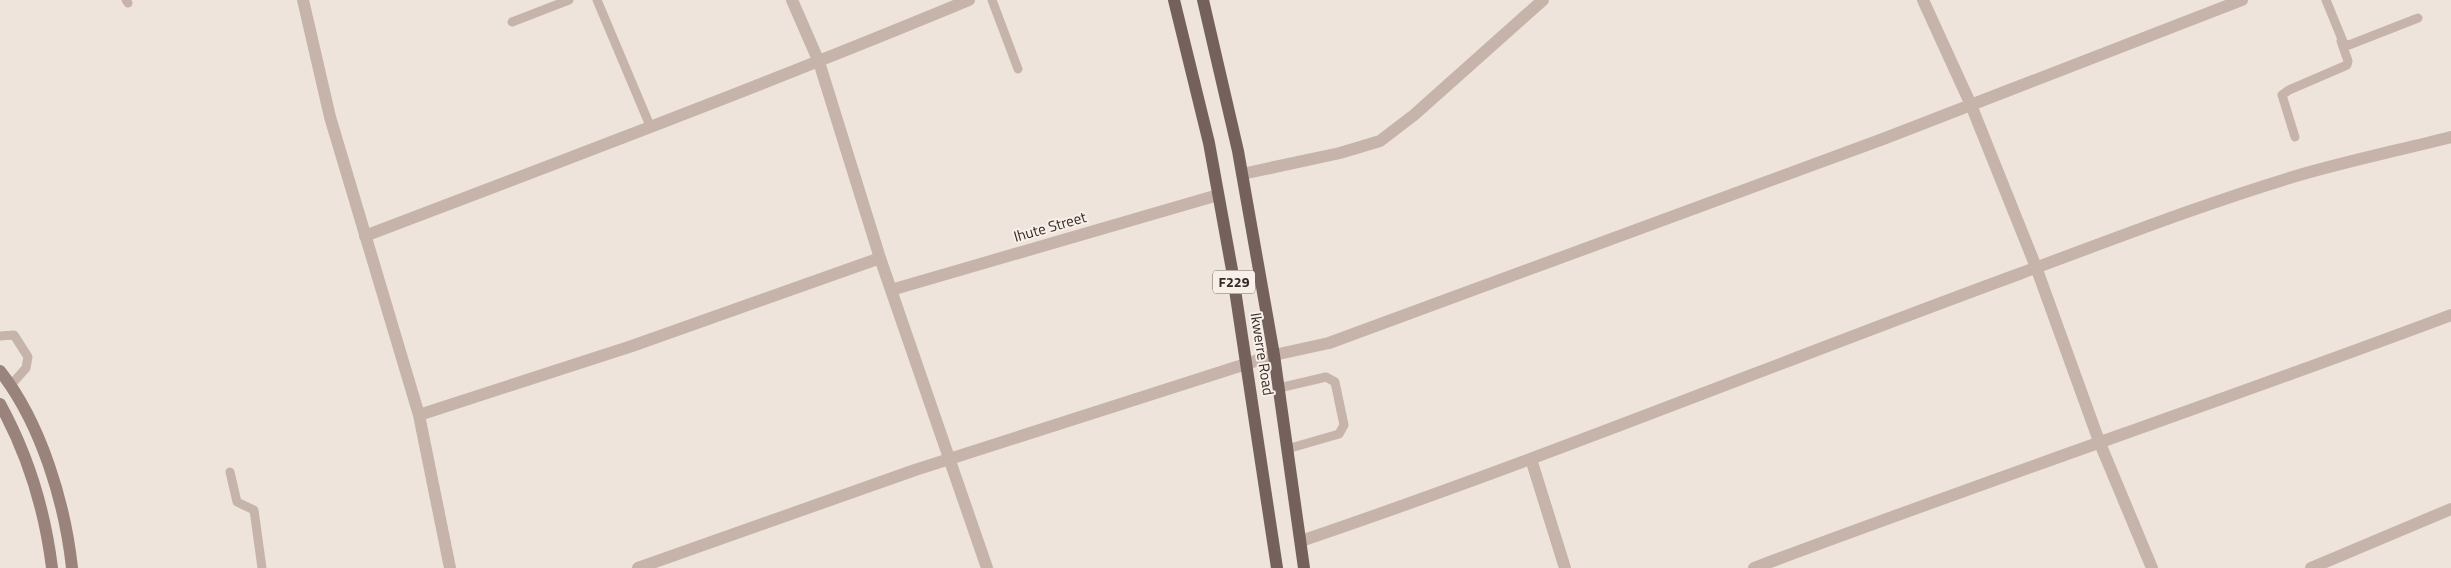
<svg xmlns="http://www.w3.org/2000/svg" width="2451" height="568" viewBox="0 0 2451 568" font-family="'Titillium Web',sans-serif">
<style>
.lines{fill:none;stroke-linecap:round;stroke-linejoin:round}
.lane{stroke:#c6b3a9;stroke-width:9}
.street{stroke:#c6b3a9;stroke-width:12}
.secondary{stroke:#9a837b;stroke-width:12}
.primary{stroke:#75615b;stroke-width:12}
.labels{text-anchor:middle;stroke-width:4;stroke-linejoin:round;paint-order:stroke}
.shield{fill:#f8efe8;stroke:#6f6662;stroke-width:1}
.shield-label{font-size:14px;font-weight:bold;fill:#342b28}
.street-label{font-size:15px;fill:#342b28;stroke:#f8efe8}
</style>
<rect width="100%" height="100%" fill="#efe4dc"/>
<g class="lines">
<path class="lane" d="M 126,0 L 128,3
M 597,0 L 651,128
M 992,0 L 1018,69
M 2326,0 L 2344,44 L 2349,45 L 2418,18
M 512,22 L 569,0
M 2295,137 L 2282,95 L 2289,90 L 2347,65 L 2348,61 L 2341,41
M 0,336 L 14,335 L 28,357 L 26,368 L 11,385
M 1279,388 L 1326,377 L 1335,382 L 1344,425 L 1339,434 L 1287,449
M 230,472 L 237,502 L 254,510 L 262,568"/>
<path class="street" d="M 303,0 L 330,117 L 419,415 L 450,568
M 792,0 L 819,62 L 880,258 L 987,568
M 1923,0 L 1971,105 L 2036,267 L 2099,441 L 2152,568
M 1242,174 L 1340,153 L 1380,141 L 1414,115 L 1543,0
M 365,236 C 567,159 769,83 969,0
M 891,290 L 1218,195
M 419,415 L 632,346 L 880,258
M 1531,459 L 1565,568
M 1301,541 C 1543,459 1779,362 2019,274 C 2111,240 2203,204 2296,176 C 2347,161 2400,150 2451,137
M 638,568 L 915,470 L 1274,355 L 1329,343 L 1883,139 L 2242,0
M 1754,568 C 1985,481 2219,402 2451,315
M 2311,568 L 2451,509"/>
<path class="secondary" d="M 0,371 C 41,423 65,503 72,568
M 0,404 C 28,455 45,511 52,568"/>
<path class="primary" d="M 1174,0 L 1209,143 L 1232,270 L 1277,568
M 1203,0 L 1238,151 L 1274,355 L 1304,568"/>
</g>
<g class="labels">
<rect class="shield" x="1213" y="270.5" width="42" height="23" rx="4"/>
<g class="shield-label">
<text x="1234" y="287">F229</text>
</g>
<g class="street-label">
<text transform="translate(1050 227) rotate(-16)" y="5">Ihute Street</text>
<text transform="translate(1262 354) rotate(81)" y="5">Ikwerre Road</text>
</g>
</g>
</svg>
